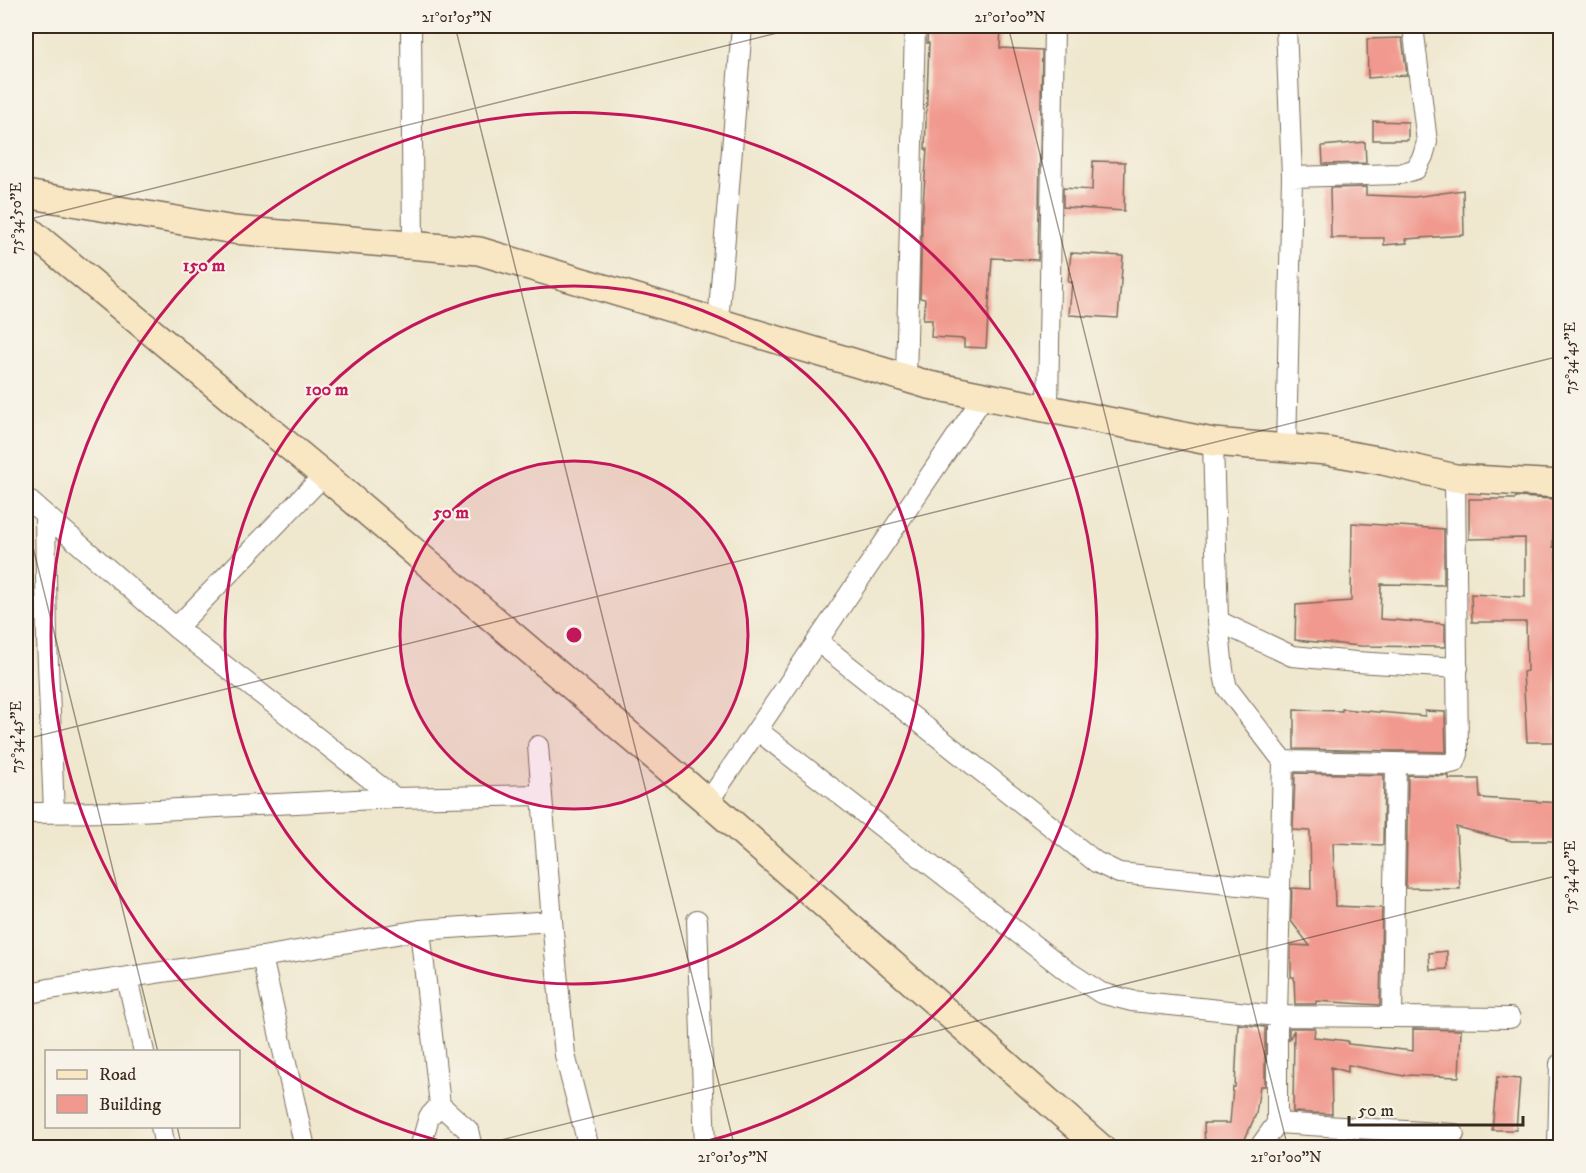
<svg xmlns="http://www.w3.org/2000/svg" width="1586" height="1173" viewBox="0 0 1586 1173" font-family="'IM FELL DW Pica',serif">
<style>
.building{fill:#f1998e}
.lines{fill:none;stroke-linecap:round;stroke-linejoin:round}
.minor-casing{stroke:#7a6c5c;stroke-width:22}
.secondary-casing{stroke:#7a6c5c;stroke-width:30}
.minor{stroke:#fff;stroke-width:20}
.secondary{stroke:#f9e7c3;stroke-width:27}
.ticks{fill:none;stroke:#3b2a1e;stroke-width:1.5;stroke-opacity:0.45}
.ring{fill:none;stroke:#c2185b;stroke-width:3}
.centre{fill:#c2185b;stroke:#f7f3e8;stroke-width:3}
.ring-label{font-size:18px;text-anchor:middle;font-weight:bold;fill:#c2185b;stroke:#f7f3e8;stroke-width:4.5;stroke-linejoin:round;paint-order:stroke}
.neatline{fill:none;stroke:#3b2a1e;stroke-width:2}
.ticks-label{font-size:15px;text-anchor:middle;fill:#3b2a1e}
</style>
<rect width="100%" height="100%" fill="#f7f3e8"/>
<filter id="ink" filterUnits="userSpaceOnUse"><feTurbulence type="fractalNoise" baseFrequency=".0167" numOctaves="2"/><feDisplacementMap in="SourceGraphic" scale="12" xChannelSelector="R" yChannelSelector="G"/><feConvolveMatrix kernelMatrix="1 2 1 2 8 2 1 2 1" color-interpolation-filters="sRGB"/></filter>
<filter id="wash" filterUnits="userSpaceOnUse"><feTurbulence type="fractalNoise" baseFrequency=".008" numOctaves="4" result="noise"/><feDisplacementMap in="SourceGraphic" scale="24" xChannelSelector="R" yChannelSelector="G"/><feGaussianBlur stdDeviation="1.35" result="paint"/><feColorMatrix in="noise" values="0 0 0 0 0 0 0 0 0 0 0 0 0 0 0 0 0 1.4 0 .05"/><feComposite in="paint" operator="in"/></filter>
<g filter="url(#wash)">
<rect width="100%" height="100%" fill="#efe7ce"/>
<g id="blocks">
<path class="building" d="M 928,26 L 1001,26 L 1000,48 L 1042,50 L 1038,260 L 992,258 L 986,348 L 964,347 L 964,339 L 931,337 L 932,320 L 923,320 L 925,299 L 920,298 L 922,218 L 927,149 L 925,149 L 929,43 L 927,43 Z
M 1402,38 L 1407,75 L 1368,78 L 1367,39 Z
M 1373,121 L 1408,122 L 1408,140 L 1373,140 Z
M 1365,142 L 1366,163 L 1323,164 L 1322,146 Z
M 1093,161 L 1125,162 L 1124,211 L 1063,207 L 1063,188 L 1092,190 Z
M 1366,187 L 1366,195 L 1414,197 L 1463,190 L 1464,235 L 1406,239 L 1407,243 L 1384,245 L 1384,238 L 1331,238 L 1330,188 Z
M 1071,253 L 1123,256 L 1118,318 L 1069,315 L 1072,282 L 1068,282 Z
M 1516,497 L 1554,499 L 1553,547 L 1556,547 L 1557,742 L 1527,742 L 1523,672 L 1527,671 L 1526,622 L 1472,622 L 1471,594 L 1525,597 L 1525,538 L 1469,539 L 1469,499 L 1515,499 Z
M 1352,523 L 1444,529 L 1444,585 L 1381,584 L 1380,619 L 1445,624 L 1445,647 L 1361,646 L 1295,640 L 1296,605 L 1351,601 Z
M 1342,709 L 1425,716 L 1425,711 L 1445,712 L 1446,752 L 1294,749 L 1294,710 L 1342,711 Z
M 1295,773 L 1384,775 L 1383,845 L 1333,843 L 1335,906 L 1382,908 L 1380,1005 L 1316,1001 L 1316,1004 L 1295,1004 L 1294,977 L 1291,977 L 1291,945 L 1310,946 L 1291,921 L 1292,888 L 1311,889 L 1310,831 L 1293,830 Z
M 1408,775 L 1449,776 L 1449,779 L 1479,779 L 1480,798 L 1560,803 L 1560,841 L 1512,841 L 1456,827 L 1460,889 L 1406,888 Z
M 1447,951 L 1447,969 L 1430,970 L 1429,953 Z
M 1238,1024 L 1265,1027 L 1265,1086 L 1260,1086 L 1256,1114 L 1241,1148 L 1205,1148 L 1204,1123 L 1230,1123 L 1233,1087 L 1235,1087 Z
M 1289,1028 L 1315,1028 L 1314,1037 L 1348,1041 L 1348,1044 L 1413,1051 L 1413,1029 L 1461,1030 L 1459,1077 L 1405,1075 L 1404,1076 L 1348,1065 L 1348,1072 L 1331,1067 L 1332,1114 L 1293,1112 L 1294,1030 L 1289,1040 Z
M 1497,1077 L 1520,1079 L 1516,1130 L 1492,1130 Z"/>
</g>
</g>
<g filter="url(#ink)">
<use href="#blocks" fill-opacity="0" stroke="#7a6c5c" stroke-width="1.5"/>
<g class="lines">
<defs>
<path id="minor" d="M 411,26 L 413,246
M 1292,177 L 1400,174 L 1416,169 L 1423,156 L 1427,142 L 1413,26
M 718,323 L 742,26
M 906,378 L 915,26
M 1048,408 L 1054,26
M 1213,442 L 1218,621 L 1292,656 L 1356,662 L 1458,668
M 1286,448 L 1292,177 L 1286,26
M 324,475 L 176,628 L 395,798 L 542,795
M 26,498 L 176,628
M 45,515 L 47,639 L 54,813
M 1218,621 L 1223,670 L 1227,688 L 1283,761
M 817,641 L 1096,862 L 1119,873 L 1279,889
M 757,730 L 1067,971 L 1101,993 L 1132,1001 L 1277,1016 L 1510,1018
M 708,802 L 984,396
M 26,813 L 118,812 L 395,798
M 697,920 L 705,1148
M 552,921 L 565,1055 L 589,1148
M 420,930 L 440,1105 L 468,1130 L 472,1148
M 127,978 L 144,1052
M 26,994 L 49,989 L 262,957
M 1392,1017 L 1396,763
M 1277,1123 L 1454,1134
M 161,1126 L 165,1148
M 305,1148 L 262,957 L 420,930 L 552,921 L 538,746
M 420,1148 L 429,1117 L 440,1105
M 1259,1148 L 1277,1123 L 1277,1016 L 1283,761 L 1447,764 L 1455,762 L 1458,754 L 1455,478
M 1558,1148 L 1560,1064"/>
<path id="secondary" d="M 26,194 L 234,230 L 479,251 L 929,385 L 1213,442 L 1327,451 L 1383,461 L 1455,478 L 1560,484
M 26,228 L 324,475 L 708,802 L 1101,1148"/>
</defs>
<use href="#minor" class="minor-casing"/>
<use href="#secondary" class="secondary-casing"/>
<use href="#minor" class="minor"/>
<use href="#secondary" class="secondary"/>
</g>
</g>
<path class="ticks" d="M 455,26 L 735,1148M 1008,26 L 1288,1148M 26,220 L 805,26M 26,519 L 158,1052M 26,739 L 1560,356M 177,1126 L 182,1148M 469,1148 L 1560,875"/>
<circle cx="574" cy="635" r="174" fill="#c2185b" fill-opacity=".12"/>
<g class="ring">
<circle cx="574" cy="635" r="174"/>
<circle cx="574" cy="635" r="349"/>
<path d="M465 1147A523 523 0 1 1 683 1147"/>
</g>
<circle cx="574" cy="635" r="9" class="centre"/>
<g class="ring-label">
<text x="204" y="271">150 m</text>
<text x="327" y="395">100 m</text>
<text x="451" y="518">50 m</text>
</g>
<rect width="1586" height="1173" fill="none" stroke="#f7f3e8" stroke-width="66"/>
<rect x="45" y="1050" width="195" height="78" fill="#f7f3e8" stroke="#aca397" stroke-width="1.5"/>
<rect x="57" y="1070" width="30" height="9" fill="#f9e7c3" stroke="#aca397" stroke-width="1.5"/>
<text x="99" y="1080" font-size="18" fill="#3b2a1e">Road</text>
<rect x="57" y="1095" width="30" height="18" fill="#f1998e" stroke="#aca397" stroke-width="1.5"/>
<text x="99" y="1110" font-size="18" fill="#3b2a1e">Building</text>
<path d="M1349 1116v9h174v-9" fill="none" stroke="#3b2a1e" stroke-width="3"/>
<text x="1358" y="1116" font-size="18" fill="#3b2a1e" stroke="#f7f3e8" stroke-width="4.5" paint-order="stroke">50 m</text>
<rect x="33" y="33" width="1520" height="1107" class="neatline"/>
<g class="ticks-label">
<text x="457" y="22">21°01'05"N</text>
<text x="1010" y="22">21°01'00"N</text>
<text transform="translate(16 218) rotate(-90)" y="5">75°34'50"E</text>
<text transform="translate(1570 358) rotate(-90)" y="5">75°34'45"E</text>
<text transform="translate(16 737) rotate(-90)" y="5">75°34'45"E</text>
<text transform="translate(1570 877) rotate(-90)" y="5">75°34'40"E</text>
<text x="733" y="1162">21°01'05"N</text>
<text x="1286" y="1162">21°01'00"N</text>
</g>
</svg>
